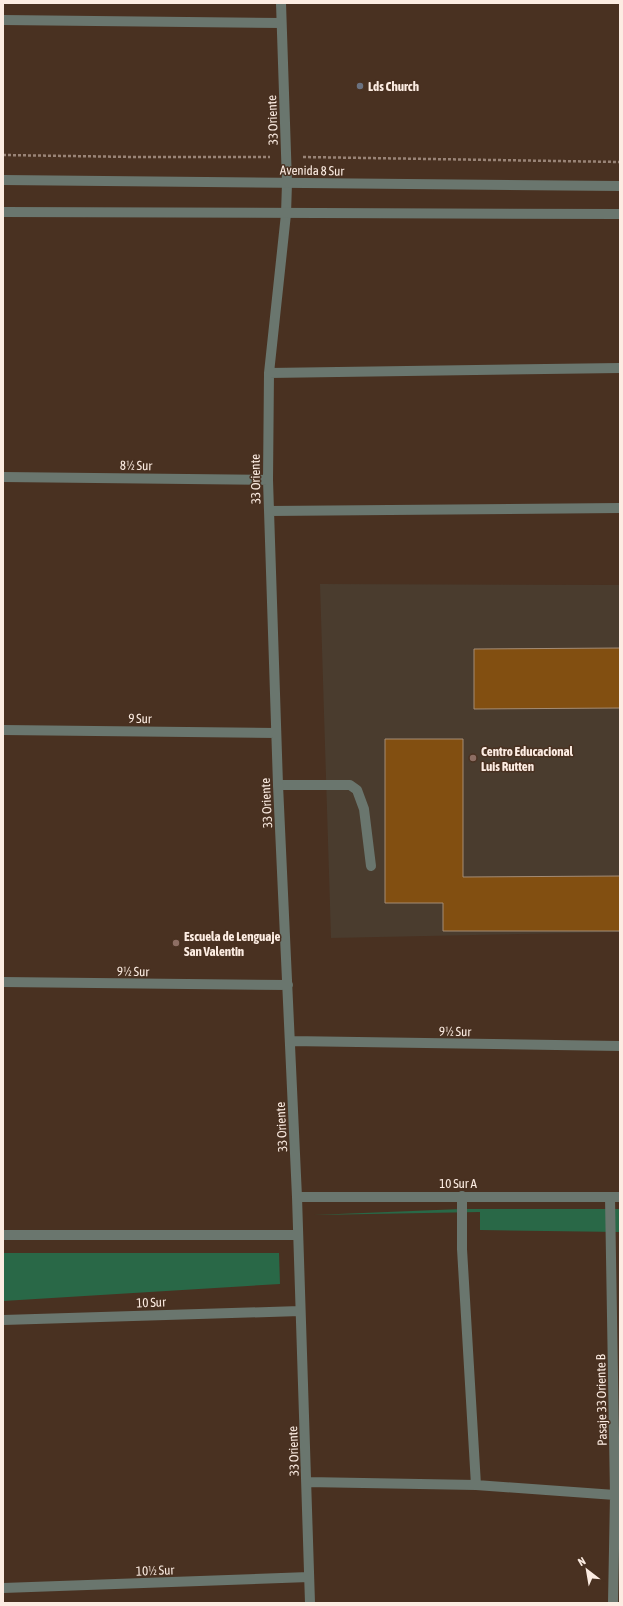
<svg xmlns="http://www.w3.org/2000/svg" width="623" height="1606" viewBox="0 0 623 1606" font-family="'Asap Condensed',sans-serif">
<style>
.education{fill:#4a3c2e}
.green{fill:#296847}
.building{fill:#824f11;stroke:#a48c75}
.lines{fill:none;stroke-linecap:round;stroke-linejoin:round}
.path{stroke:#998477;stroke-width:2.5;stroke-dasharray:3 2;stroke-linecap:butt}
.service{stroke:#6a766e;stroke-width:10}
.minor{stroke:#6a766e;stroke-width:10}
.tertiary{stroke:#6a766e;stroke-width:10}
.worship-dot{fill:#6b7280;stroke:#493121;stroke-width:1.5}
.education-dot{fill:#8d6e63;stroke:#493121;stroke-width:1.5}
.labels{text-anchor:middle;stroke-width:3;stroke-linejoin:round;paint-order:stroke}
.poi-label{font-size:13px;font-weight:bold;fill:#fcece2;stroke:#493121;text-anchor:start}
.street-label{font-size:13px;fill:#fcece2;stroke:#493121}
</style>
<rect width="100%" height="100%" fill="#493121"/>
<path class="education" d="M 320,584 L 620,585 L 620,932 L 331,938 Z"/>
<path class="green" d="M 461,1209 L 620,1209 L 620,1232 L 480,1230 L 480,1212 L 314,1215 Z
M 3,1253 L 279,1253 L 280,1284 L 3,1301 Z"/>
<path class="building" d="M 620,648 L 620,708 L 474,709 L 474,649 Z
M 385,739 L 463,739 L 463,877 L 620,876 L 620,931 L 443,931 L 443,903 L 385,903 Z"/>
<g class="lines">
<path class="path" d="M 3,155 L 135,157 L 270,157
M 303,157 L 620,162"/>
<path class="service" d="M 278,785 L 350,785 L 357,790 L 364,809 L 371,866"/>
<path class="minor" d="M 281,3 L 287,183 L 286,214 L 269,373 L 268,480 L 278,785 L 297,1197 L 310,1603
M 3,20 L 281,23
M 269,373 L 620,368
M 3,477 L 268,480
M 269,511 L 620,508
M 3,730 L 276,733
M 3,982 L 288,985
M 290,1041 L 620,1046
M 462,1196 L 462,1249 L 476,1485
M 297,1197 L 620,1197
M 610,1197 L 615,1495 L 613,1603
M 3,1235 L 298,1235
M 3,1320 L 300,1311
M 307,1482 L 476,1485 L 615,1495
M 3,1588 L 309,1577"/>
<path class="tertiary" d="M 3,180 L 620,186
M 3,212 L 620,214"/>
</g>
<circle class="worship-dot" cx="360" cy="86" r="4"/>
<g class="education-dot">
<circle cx="473" cy="758" r="4"/>
<circle cx="176" cy="943" r="4"/>
</g>
<g class="labels">
<g class="poi-label">
<text x="368" y="91">Lds Church</text>
<text x="481" y="756">Centro Educacional<tspan x="481" dy="15">Luis Rutten</tspan></text>
<text x="184" y="941">Escuela de Lenguaje<tspan x="184" dy="15">San Valentin</tspan></text>
</g>
<g class="street-label">
<text transform="translate(272 120) rotate(-92)" y="5">33 Oriente</text>
<text transform="translate(312 170) rotate(1)" y="5">Avenida 8 Sur</text>
<text transform="translate(136 465) rotate(1)" y="5">8½ Sur</text>
<text transform="translate(255 479) rotate(-91)" y="5">33 Oriente</text>
<text transform="translate(140 718) rotate(1)" y="5">9 Sur</text>
<text transform="translate(266 803) rotate(-93)" y="5">33 Oriente</text>
<text transform="translate(133 971) rotate(1)" y="5">9½ Sur</text>
<text transform="translate(455 1031) rotate(1)" y="5">9½ Sur</text>
<text transform="translate(281 1127) rotate(-93)" y="5">33 Oriente</text>
<text x="458" y="1188">10 Sur A</text>
<text transform="translate(151 1302) rotate(-2)" y="5">10 Sur</text>
<text transform="translate(601 1400) rotate(-91)" y="5">Pasaje 33 Oriente B</text>
<text transform="translate(293 1451) rotate(-92)" y="5">33 Oriente</text>
<text transform="translate(155 1570) rotate(-2)" y="5">10½ Sur</text>
</g>
</g>
<rect width="623" height="1606" fill="none" stroke="#fcece2" stroke-width="8"/>
<g transform="translate(587 1570) rotate(329)" stroke="#493121" stroke-width="3" paint-order="stroke">
<path d="M0-3L7 15L0 10L-7 15Z" fill="#fcece2"/>
<text y="-6" font-size="11" font-weight="bold" text-anchor="middle" fill="#fcece2">N</text>
</g>
</svg>
